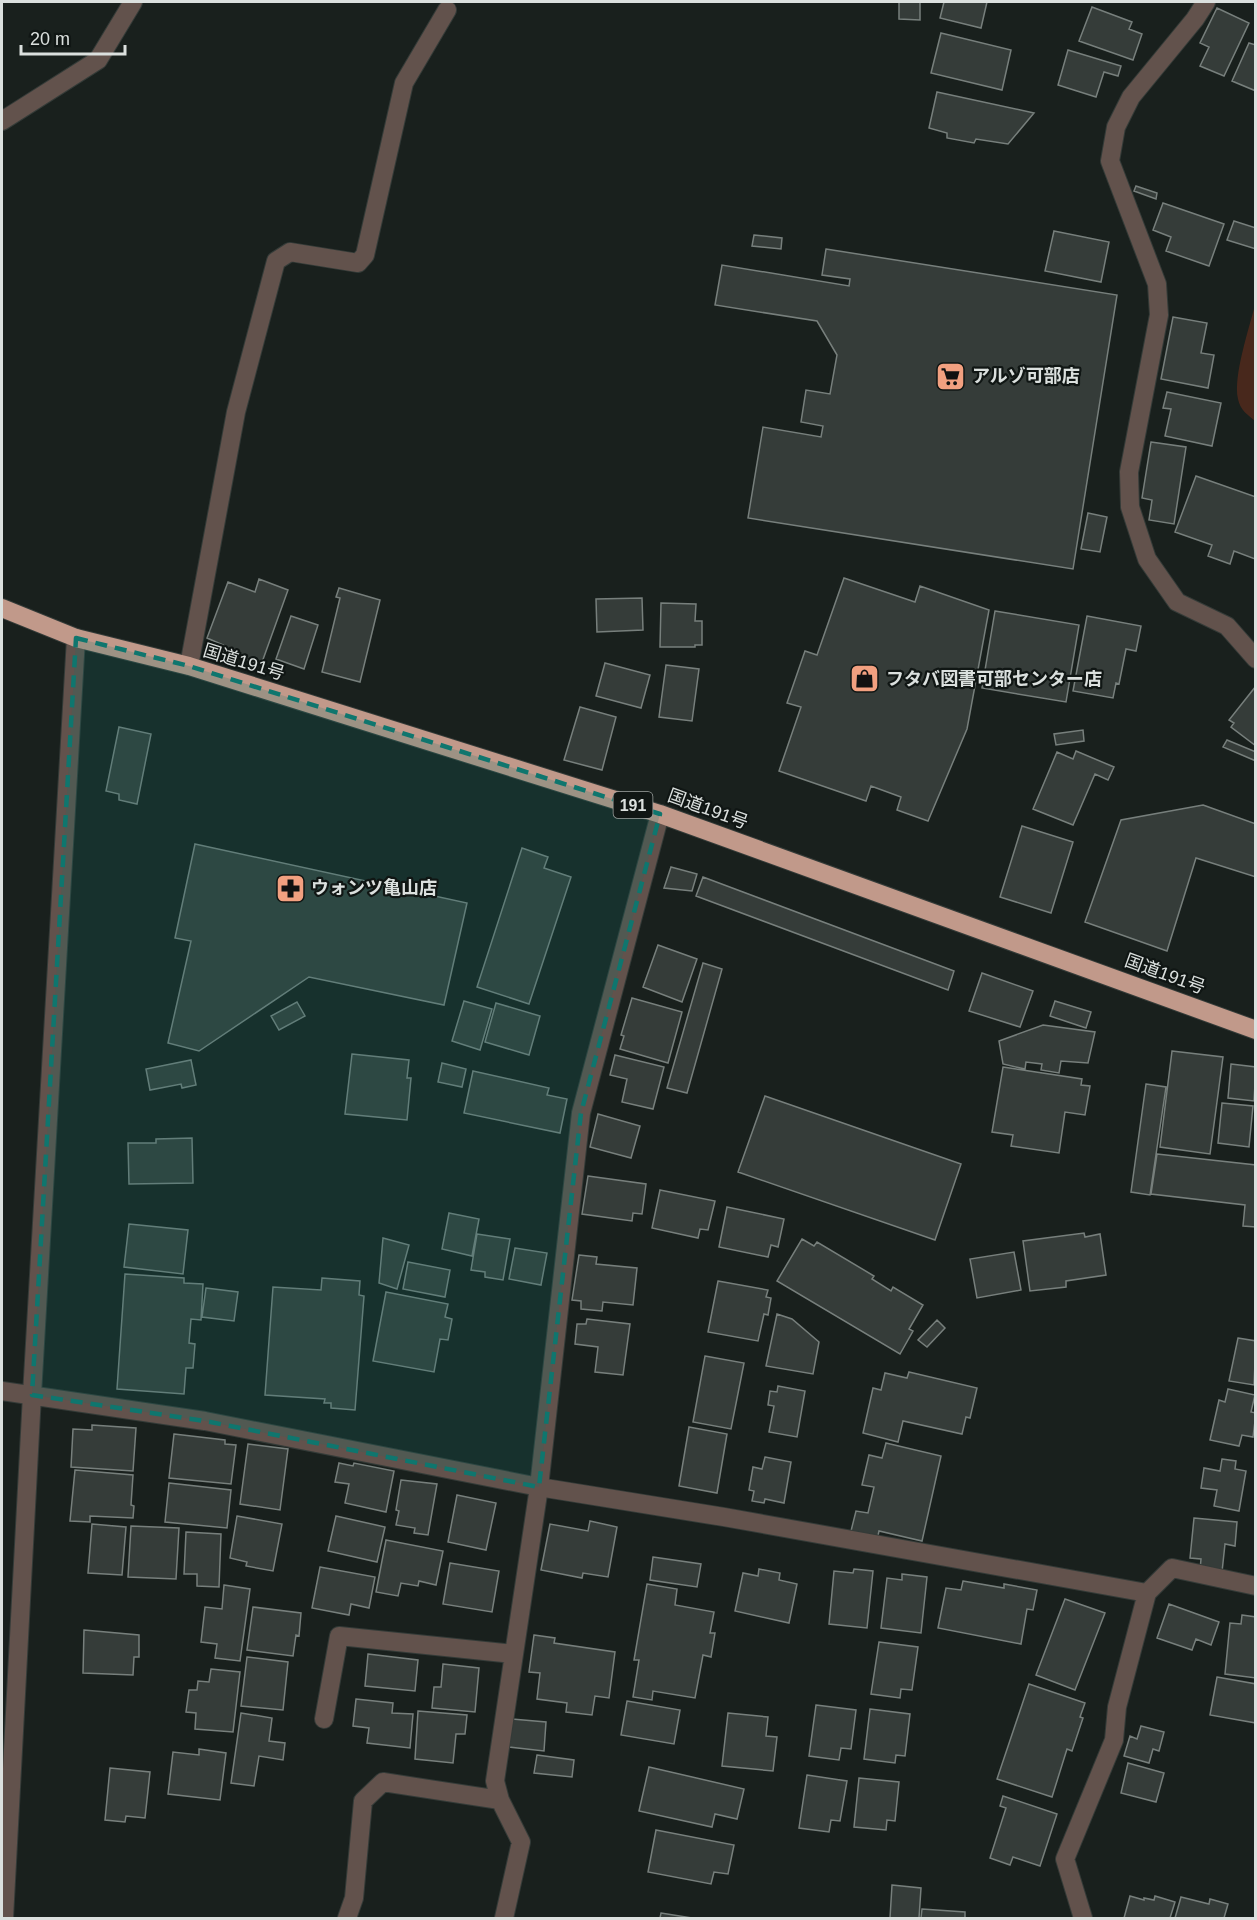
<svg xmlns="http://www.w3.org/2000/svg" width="1257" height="1920" viewBox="0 0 1257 1920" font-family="Helvetica,'Noto Sans JP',sans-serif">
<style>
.green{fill:#48281c}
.building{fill:#353c39;stroke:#777f7c;stroke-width:1.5}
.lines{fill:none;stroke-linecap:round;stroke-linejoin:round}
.minor-casing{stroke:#343b38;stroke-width:20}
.highway-casing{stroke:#343b38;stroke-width:20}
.minor{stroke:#62524c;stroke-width:18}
.highway{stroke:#c1998a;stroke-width:18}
.marked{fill:#0f766e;fill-opacity:0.2;stroke:#0f766e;stroke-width:4.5;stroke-dasharray:12 8;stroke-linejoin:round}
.labels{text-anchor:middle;stroke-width:4.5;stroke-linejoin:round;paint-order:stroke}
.shield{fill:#101614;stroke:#9ea3a1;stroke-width:1.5}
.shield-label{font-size:16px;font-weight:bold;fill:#dbe0de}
.poi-label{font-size:18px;font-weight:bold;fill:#dbe0de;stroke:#101614;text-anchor:start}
.street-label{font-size:18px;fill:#dbe0de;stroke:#101614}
</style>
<rect width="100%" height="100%" fill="#19201d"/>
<path class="green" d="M 1255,305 L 1255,421 C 1248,415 1240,410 1238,399 C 1233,376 1249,329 1255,305 Z"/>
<path class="building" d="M 899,2 L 920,2 L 920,20 L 899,19 Z
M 944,2 L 987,2 L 981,28 L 940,18 Z
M 1092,7 L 1132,22 L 1129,29 L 1142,34 L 1133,60 L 1079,41 Z
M 1217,8 L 1249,23 L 1224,76 L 1200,66 L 1209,47 L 1200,43 Z
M 941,33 L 1011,50 L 1002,90 L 931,73 Z
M 1249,43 L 1256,45 L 1256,91 L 1232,81 Z
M 1068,50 L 1121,66 L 1118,76 L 1104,72 L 1096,97 L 1058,85 Z
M 937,92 L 1034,113 L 1008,144 L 976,139 L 974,143 L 947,138 L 947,133 L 929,128 Z
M 1136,186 L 1157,193 L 1156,199 L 1134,191 Z
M 1163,203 L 1224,224 L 1209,266 L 1166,251 L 1171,237 L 1153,230 Z
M 1234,221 L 1256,228 L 1256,249 L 1227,240 Z
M 1054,231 L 1109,242 L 1101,282 L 1045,271 Z
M 754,235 L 782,238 L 781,249 L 752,246 Z
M 826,249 L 1117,295 L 1073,569 L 748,518 L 763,427 L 821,437 L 823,426 L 801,422 L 806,390 L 830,394 L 837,355 L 817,321 L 715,305 L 722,265 L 849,286 L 850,279 L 822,275 Z
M 1173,317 L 1207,323 L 1201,353 L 1214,355 L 1208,388 L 1161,379 Z
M 1167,392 L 1221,403 L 1212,446 L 1165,436 L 1171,409 L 1163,408 Z
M 1151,442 L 1186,447 L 1174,524 L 1149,520 L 1152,500 L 1142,498 Z
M 1196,476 L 1256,497 L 1255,559 L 1234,551 L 1230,564 L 1208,556 L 1212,545 L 1175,532 Z
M 1088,513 L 1107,517 L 1100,552 L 1081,549 Z
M 844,578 L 915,602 L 920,586 L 989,610 L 967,729 L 928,821 L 897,810 L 901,797 L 871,786 L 866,801 L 779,771 L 801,707 L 787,703 L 805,651 L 817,655 Z
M 259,579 L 288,590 L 261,665 L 221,651 L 223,645 L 207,638 L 228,582 L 255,592 Z
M 339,588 L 380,600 L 360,682 L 322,672 L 340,598 L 336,597 Z
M 642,598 L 643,630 L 597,632 L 596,599 Z
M 661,603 L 696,604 L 695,621 L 702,621 L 702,645 L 695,645 L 695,647 L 660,647 Z
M 995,611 L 1079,625 L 1066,702 L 982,688 Z
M 291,616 L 318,625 L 304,669 L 276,659 Z
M 1087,616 L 1141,626 L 1136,651 L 1126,649 L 1119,684 L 1116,683 L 1113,698 L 1073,691 Z
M 605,663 L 650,675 L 641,708 L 596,696 Z
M 666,665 L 699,669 L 692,721 L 659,717 Z
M 1256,686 L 1256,746 L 1231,727 L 1234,723 L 1229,720 Z
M 580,707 L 616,717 L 602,770 L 564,760 Z
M 119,727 L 151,734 L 137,804 L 119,800 L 119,794 L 106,791 Z
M 1083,730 L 1084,741 L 1056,745 L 1054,734 Z
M 1227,740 L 1256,752 L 1256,761 L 1223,747 Z
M 1076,751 L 1114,767 L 1108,780 L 1095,774 L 1073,825 L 1033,809 L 1057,752 L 1073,759 Z
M 1203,805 L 1256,824 L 1256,877 L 1196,858 L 1167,951 L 1085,922 L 1121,820 Z
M 1022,826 L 1073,842 L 1051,913 L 1000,897 Z
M 195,844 L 467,903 L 444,1005 L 309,977 L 199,1051 L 168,1043 L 191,941 L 175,938 Z
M 522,848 L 548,857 L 544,868 L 571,877 L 529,1004 L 477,987 Z
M 671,867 L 697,874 L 692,891 L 664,888 Z
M 703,877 L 954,971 L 948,990 L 696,896 Z
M 658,945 L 697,959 L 682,1002 L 643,987 Z
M 703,963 L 722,969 L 687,1093 L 667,1088 Z
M 982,973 L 1033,991 L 1020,1027 L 969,1011 Z
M 632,998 L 682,1012 L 668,1063 L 620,1049 L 624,1036 L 621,1035 Z
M 464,1001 L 492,1009 L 480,1050 L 452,1041 Z
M 1055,1001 L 1091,1012 L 1086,1028 L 1050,1016 Z
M 297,1002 L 305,1016 L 279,1030 L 271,1016 Z
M 496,1003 L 540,1016 L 529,1055 L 485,1042 Z
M 1043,1025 L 1095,1032 L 1088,1063 L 1061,1061 L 1059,1073 L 1041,1070 L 1042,1064 L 1026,1062 L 1025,1069 L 1003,1064 L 999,1041 Z
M 1172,1051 L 1223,1057 L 1210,1154 L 1160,1147 Z
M 352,1054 L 409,1060 L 407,1078 L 411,1078 L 407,1120 L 345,1114 Z
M 615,1055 L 664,1067 L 653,1109 L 622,1102 L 627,1079 L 610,1075 Z
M 191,1060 L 196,1085 L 182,1088 L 181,1084 L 150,1090 L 146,1069 Z
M 442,1063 L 466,1069 L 462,1087 L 438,1082 Z
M 1231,1064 L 1256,1067 L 1254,1101 L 1228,1098 Z
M 1003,1067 L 1082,1079 L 1081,1085 L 1090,1086 L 1085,1115 L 1065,1112 L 1059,1153 L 1011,1146 L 1013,1135 L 992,1132 Z
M 473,1071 L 549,1088 L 547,1095 L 567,1099 L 560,1133 L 464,1113 Z
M 1146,1084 L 1166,1087 L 1150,1195 L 1131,1192 Z
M 765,1096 L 961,1164 L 935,1240 L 738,1172 Z
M 1222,1103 L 1253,1106 L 1249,1147 L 1218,1143 Z
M 598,1114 L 640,1126 L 631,1158 L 590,1147 Z
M 192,1138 L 193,1183 L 129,1184 L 128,1143 L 156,1143 L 156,1139 Z
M 1157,1154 L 1256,1165 L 1256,1227 L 1243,1226 L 1245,1205 L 1151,1194 Z
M 588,1176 L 646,1184 L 642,1214 L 633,1213 L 632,1221 L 582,1214 Z
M 660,1190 L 715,1201 L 708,1230 L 700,1229 L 698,1238 L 652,1228 Z
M 727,1207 L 784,1219 L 778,1247 L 771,1245 L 768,1257 L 719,1247 Z
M 449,1213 L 479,1219 L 472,1256 L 442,1249 Z
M 129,1224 L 188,1230 L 183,1274 L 124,1267 Z
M 1084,1233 L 1085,1237 L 1100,1234 L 1106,1275 L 1066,1281 L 1066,1287 L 1030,1291 L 1023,1241 Z
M 477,1234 L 510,1239 L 503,1280 L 485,1277 L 485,1272 L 471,1270 Z
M 383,1238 L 409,1245 L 397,1289 L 379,1283 Z
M 802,1239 L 814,1246 L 817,1242 L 874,1276 L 872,1279 L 891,1291 L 893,1287 L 923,1305 L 909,1329 L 913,1331 L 900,1354 L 777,1281 Z
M 515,1248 L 547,1253 L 541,1285 L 509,1279 Z
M 1014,1252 L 1021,1290 L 977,1298 L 970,1259 Z
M 579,1255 L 597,1257 L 596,1264 L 637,1268 L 633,1305 L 603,1302 L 602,1311 L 581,1309 L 581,1301 L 572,1300 Z
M 408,1262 L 450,1270 L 445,1297 L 403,1289 Z
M 125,1274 L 184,1278 L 184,1283 L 203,1284 L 201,1320 L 191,1319 L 189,1343 L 195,1344 L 193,1368 L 186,1368 L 184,1394 L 117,1389 Z
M 322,1278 L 360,1281 L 359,1295 L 364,1296 L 355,1410 L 331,1408 L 331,1403 L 324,1403 L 325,1399 L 265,1395 L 273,1287 L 321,1290 Z
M 718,1281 L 768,1290 L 766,1297 L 771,1298 L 768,1315 L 764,1314 L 758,1341 L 708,1332 Z
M 206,1288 L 238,1292 L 234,1321 L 202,1317 Z
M 386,1292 L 448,1304 L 445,1317 L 452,1319 L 448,1340 L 440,1339 L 434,1372 L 373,1361 Z
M 777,1314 L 792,1319 L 819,1342 L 813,1374 L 766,1366 Z
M 587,1319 L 630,1324 L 623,1375 L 595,1372 L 598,1347 L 575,1344 L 577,1324 L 586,1324 Z
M 937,1320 L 945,1328 L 927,1347 L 918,1340 Z
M 1238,1338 L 1256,1341 L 1254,1385 L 1229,1381 Z
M 705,1356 L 744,1363 L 731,1429 L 693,1422 Z
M 909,1372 L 977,1388 L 970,1418 L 966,1417 L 962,1434 L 903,1421 L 898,1442 L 863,1433 L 873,1388 L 881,1390 L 885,1373 L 907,1378 Z
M 778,1386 L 805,1391 L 797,1437 L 769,1432 L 774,1406 L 768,1405 L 770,1391 L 777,1392 Z
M 1228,1389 L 1255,1395 L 1251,1412 L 1256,1413 L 1253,1437 L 1242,1435 L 1239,1446 L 1210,1440 L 1219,1400 L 1225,1402 Z
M 92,1425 L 136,1428 L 133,1471 L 71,1467 L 73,1429 L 92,1430 Z
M 689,1427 L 727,1434 L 717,1493 L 679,1486 Z
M 174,1434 L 225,1440 L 225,1444 L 236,1445 L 231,1484 L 169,1478 Z
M 886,1443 L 941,1456 L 922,1541 L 879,1531 L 877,1540 L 850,1535 L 856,1511 L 868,1513 L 874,1487 L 862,1485 L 869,1455 L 882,1458 Z
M 248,1444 L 288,1449 L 280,1510 L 240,1504 Z
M 765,1457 L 791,1462 L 784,1503 L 765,1499 L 764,1503 L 752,1501 L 754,1491 L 749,1490 L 753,1467 L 762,1469 Z
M 1222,1459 L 1236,1461 L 1235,1469 L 1246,1471 L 1239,1511 L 1214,1506 L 1217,1490 L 1201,1488 L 1204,1468 L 1220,1471 Z
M 339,1463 L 353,1466 L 354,1463 L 394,1471 L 386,1512 L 345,1503 L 349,1484 L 335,1482 Z
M 75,1470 L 133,1475 L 131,1505 L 134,1506 L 133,1518 L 90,1516 L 90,1522 L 70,1521 Z
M 401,1480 L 437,1484 L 428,1535 L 414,1533 L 415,1528 L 396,1525 L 399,1511 L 396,1510 Z
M 169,1483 L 231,1490 L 227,1528 L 165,1522 Z
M 457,1495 L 496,1503 L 486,1550 L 448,1542 Z
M 237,1516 L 282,1524 L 273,1571 L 246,1566 L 247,1562 L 230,1558 Z
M 336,1516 L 385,1527 L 377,1562 L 328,1551 Z
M 1194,1518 L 1237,1522 L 1235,1546 L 1225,1544 L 1222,1572 L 1200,1570 L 1201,1559 L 1190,1558 Z
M 590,1521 L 617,1527 L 608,1577 L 583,1573 L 582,1578 L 541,1570 L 550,1524 L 588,1531 Z
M 92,1524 L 126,1527 L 122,1575 L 88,1573 Z
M 131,1526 L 179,1528 L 176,1579 L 128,1577 Z
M 186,1532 L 221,1534 L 219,1587 L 197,1586 L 197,1574 L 184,1574 Z
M 386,1540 L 443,1551 L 436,1585 L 419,1581 L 418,1586 L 401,1583 L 398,1596 L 376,1592 Z
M 653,1557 L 701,1564 L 697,1587 L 650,1580 Z
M 450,1563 L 499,1571 L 492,1612 L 443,1604 Z
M 320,1567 L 375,1577 L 369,1608 L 351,1604 L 349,1615 L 312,1608 Z
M 759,1569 L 780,1573 L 779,1580 L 797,1584 L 789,1623 L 735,1611 L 743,1573 L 758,1576 Z
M 854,1569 L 873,1571 L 867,1628 L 829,1624 L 834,1571 L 853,1573 Z
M 902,1574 L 927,1577 L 921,1633 L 881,1628 L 887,1578 L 902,1580 Z
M 963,1581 L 1004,1588 L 1004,1584 L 1037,1590 L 1033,1610 L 1027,1609 L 1021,1644 L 938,1628 L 946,1588 L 961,1590 Z
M 647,1584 L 677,1589 L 675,1605 L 714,1612 L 710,1633 L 715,1633 L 711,1657 L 703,1655 L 695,1698 L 653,1691 L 652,1700 L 633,1697 L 639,1660 L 634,1660 Z
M 224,1585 L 250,1589 L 240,1661 L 215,1658 L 217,1644 L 201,1642 L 205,1607 L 222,1609 Z
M 1065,1599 L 1105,1613 L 1075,1690 L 1036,1675 Z
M 1169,1604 L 1219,1622 L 1211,1645 L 1196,1639 L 1192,1650 L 1157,1638 Z
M 253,1607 L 301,1613 L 299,1636 L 296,1635 L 293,1656 L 247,1650 Z
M 1242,1615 L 1256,1617 L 1256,1678 L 1225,1674 L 1230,1623 L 1241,1624 Z
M 84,1630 L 139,1635 L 139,1657 L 134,1657 L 133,1675 L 83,1673 Z
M 534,1635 L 555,1638 L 554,1643 L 615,1652 L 609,1698 L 595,1696 L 592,1715 L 566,1712 L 567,1703 L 537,1699 L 540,1673 L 529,1672 Z
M 879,1642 L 918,1647 L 912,1690 L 901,1689 L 900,1698 L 871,1694 Z
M 368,1654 L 418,1660 L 415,1691 L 365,1686 Z
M 247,1657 L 288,1662 L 283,1710 L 241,1706 Z
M 443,1664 L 479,1668 L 475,1712 L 432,1708 L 434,1687 L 441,1687 Z
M 211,1669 L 240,1672 L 233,1732 L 195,1729 L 196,1713 L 186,1712 L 189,1690 L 197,1690 L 198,1681 L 209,1682 Z
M 1217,1677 L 1256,1684 L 1256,1723 L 1210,1715 Z
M 1029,1684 L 1085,1703 L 1080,1717 L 1083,1718 L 1072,1751 L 1067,1749 L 1052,1797 L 997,1779 Z
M 356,1699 L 393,1703 L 392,1713 L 413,1714 L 410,1748 L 367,1743 L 369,1728 L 353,1726 Z
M 627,1701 L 680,1710 L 674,1744 L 621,1735 Z
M 816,1705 L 856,1710 L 851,1749 L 841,1748 L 839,1760 L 809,1756 Z
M 870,1709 L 910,1714 L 905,1756 L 896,1755 L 895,1763 L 864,1759 Z
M 418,1711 L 467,1715 L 465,1734 L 456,1734 L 453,1763 L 415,1759 Z
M 241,1713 L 272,1718 L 269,1741 L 285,1743 L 283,1760 L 259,1756 L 254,1786 L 231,1783 Z
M 728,1713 L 768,1717 L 766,1736 L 777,1737 L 773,1771 L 722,1766 Z
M 512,1719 L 546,1722 L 544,1751 L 509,1747 Z
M 1141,1726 L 1164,1732 L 1159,1751 L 1153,1749 L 1149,1763 L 1124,1756 L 1130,1736 L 1137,1739 Z
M 199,1749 L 226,1753 L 220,1800 L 168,1794 L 173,1752 L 199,1755 Z
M 537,1755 L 574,1760 L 572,1777 L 534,1773 Z
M 1128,1763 L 1164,1773 L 1156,1802 L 1121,1793 Z
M 649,1767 L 744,1789 L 737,1819 L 715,1814 L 712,1827 L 639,1811 Z
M 110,1768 L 150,1772 L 145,1818 L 126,1816 L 125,1822 L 105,1820 Z
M 807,1775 L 847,1781 L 840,1821 L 831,1820 L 829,1832 L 799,1828 Z
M 859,1778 L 899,1782 L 895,1821 L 887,1820 L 886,1830 L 854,1827 Z
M 1003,1796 L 1057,1814 L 1040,1866 L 1013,1857 L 1010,1865 L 990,1858 L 1006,1808 L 1000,1806 Z
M 656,1830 L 734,1845 L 728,1874 L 714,1872 L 711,1884 L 648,1872 Z
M 892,1885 L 921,1888 L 919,1918 L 890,1918 Z
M 1130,1896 L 1144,1900 L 1144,1898 L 1154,1900 L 1155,1896 L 1175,1902 L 1170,1918 L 1124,1918 Z
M 1181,1897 L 1209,1904 L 1210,1899 L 1228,1904 L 1224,1918 L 1175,1918 Z
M 922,1909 L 965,1912 L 965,1918 L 921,1918 Z
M 661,1913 L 692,1918 L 660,1918 Z"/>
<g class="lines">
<defs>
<path id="minor" d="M 1206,2 L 1195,19 L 1131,97 L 1116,127 L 1110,161 L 1157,284 L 1159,315 L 1129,472 L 1130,507 L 1147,559 L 1177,602 L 1227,626 L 1256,659
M 2,121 L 98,60 L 133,2
M 189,666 L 236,412 L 276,261 L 290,252 L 358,263 L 365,255 L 404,83 L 447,10
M 2,1391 L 205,1421 L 539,1487 L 724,1517 L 1147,1593
M 324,1719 L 339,1636 L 514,1654
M 4,1918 L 32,1395 L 76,638
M 347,1918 L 354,1898 L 363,1801 L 383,1782 L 500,1800
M 504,1918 L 521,1842 L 500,1800 L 495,1781 L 539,1487 L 581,1113 L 660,814
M 1083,1918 L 1065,1859 L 1114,1740 L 1117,1707 L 1147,1593 L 1172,1568 L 1256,1586"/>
<path id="highway" d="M 2,608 L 76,638 L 189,666 L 660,814 L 1256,1030"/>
</defs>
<use href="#minor" class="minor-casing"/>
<use href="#highway" class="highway-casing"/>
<use href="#minor" class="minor"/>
<use href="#highway" class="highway"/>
</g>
<path class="marked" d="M 76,638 L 189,666 L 660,814 L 581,1113 L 539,1487 L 205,1421 L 32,1395 Z"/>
<defs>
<symbol id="supermarket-square" viewBox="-11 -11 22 22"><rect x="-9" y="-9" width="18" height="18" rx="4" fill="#f2a080" stroke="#101614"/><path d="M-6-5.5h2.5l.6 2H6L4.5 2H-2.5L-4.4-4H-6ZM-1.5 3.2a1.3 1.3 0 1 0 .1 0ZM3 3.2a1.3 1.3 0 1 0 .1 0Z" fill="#111"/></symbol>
<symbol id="shop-square" viewBox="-11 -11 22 22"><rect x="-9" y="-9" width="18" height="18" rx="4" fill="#f2a080" stroke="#101614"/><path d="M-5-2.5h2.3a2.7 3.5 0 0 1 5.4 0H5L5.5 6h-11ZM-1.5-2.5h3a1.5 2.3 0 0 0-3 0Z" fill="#111"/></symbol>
<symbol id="pharmacy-square" viewBox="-11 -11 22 22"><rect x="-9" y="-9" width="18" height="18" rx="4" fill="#f2a080" stroke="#101614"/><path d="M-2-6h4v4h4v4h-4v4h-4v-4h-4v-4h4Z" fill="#111"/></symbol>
</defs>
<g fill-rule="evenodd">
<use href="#supermarket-square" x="934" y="360" width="33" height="33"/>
<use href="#shop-square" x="848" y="662" width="33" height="33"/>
<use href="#pharmacy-square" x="274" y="872" width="33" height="33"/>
</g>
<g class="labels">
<rect class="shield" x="613.5" y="792" width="39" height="26" rx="4.5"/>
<g class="shield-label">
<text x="633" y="811">191</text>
</g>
<g class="poi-label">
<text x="972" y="382">アルゾ可部店</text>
<text x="886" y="685">フタバ図書可部センター店</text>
<text x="311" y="894">ウォンツ亀山店</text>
</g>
<g class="street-label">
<text transform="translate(244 662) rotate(17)" y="6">国道191号</text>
<text transform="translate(708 809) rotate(20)" y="6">国道191号</text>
<text transform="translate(1165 974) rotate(20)" y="6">国道191号</text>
</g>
</g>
<rect width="1257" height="1920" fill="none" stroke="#dbe0de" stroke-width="6"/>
<path d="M21 45v9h104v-9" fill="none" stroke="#dbe0de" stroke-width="3"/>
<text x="30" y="45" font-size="18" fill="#dbe0de" stroke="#101614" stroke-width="4.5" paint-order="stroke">20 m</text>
</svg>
